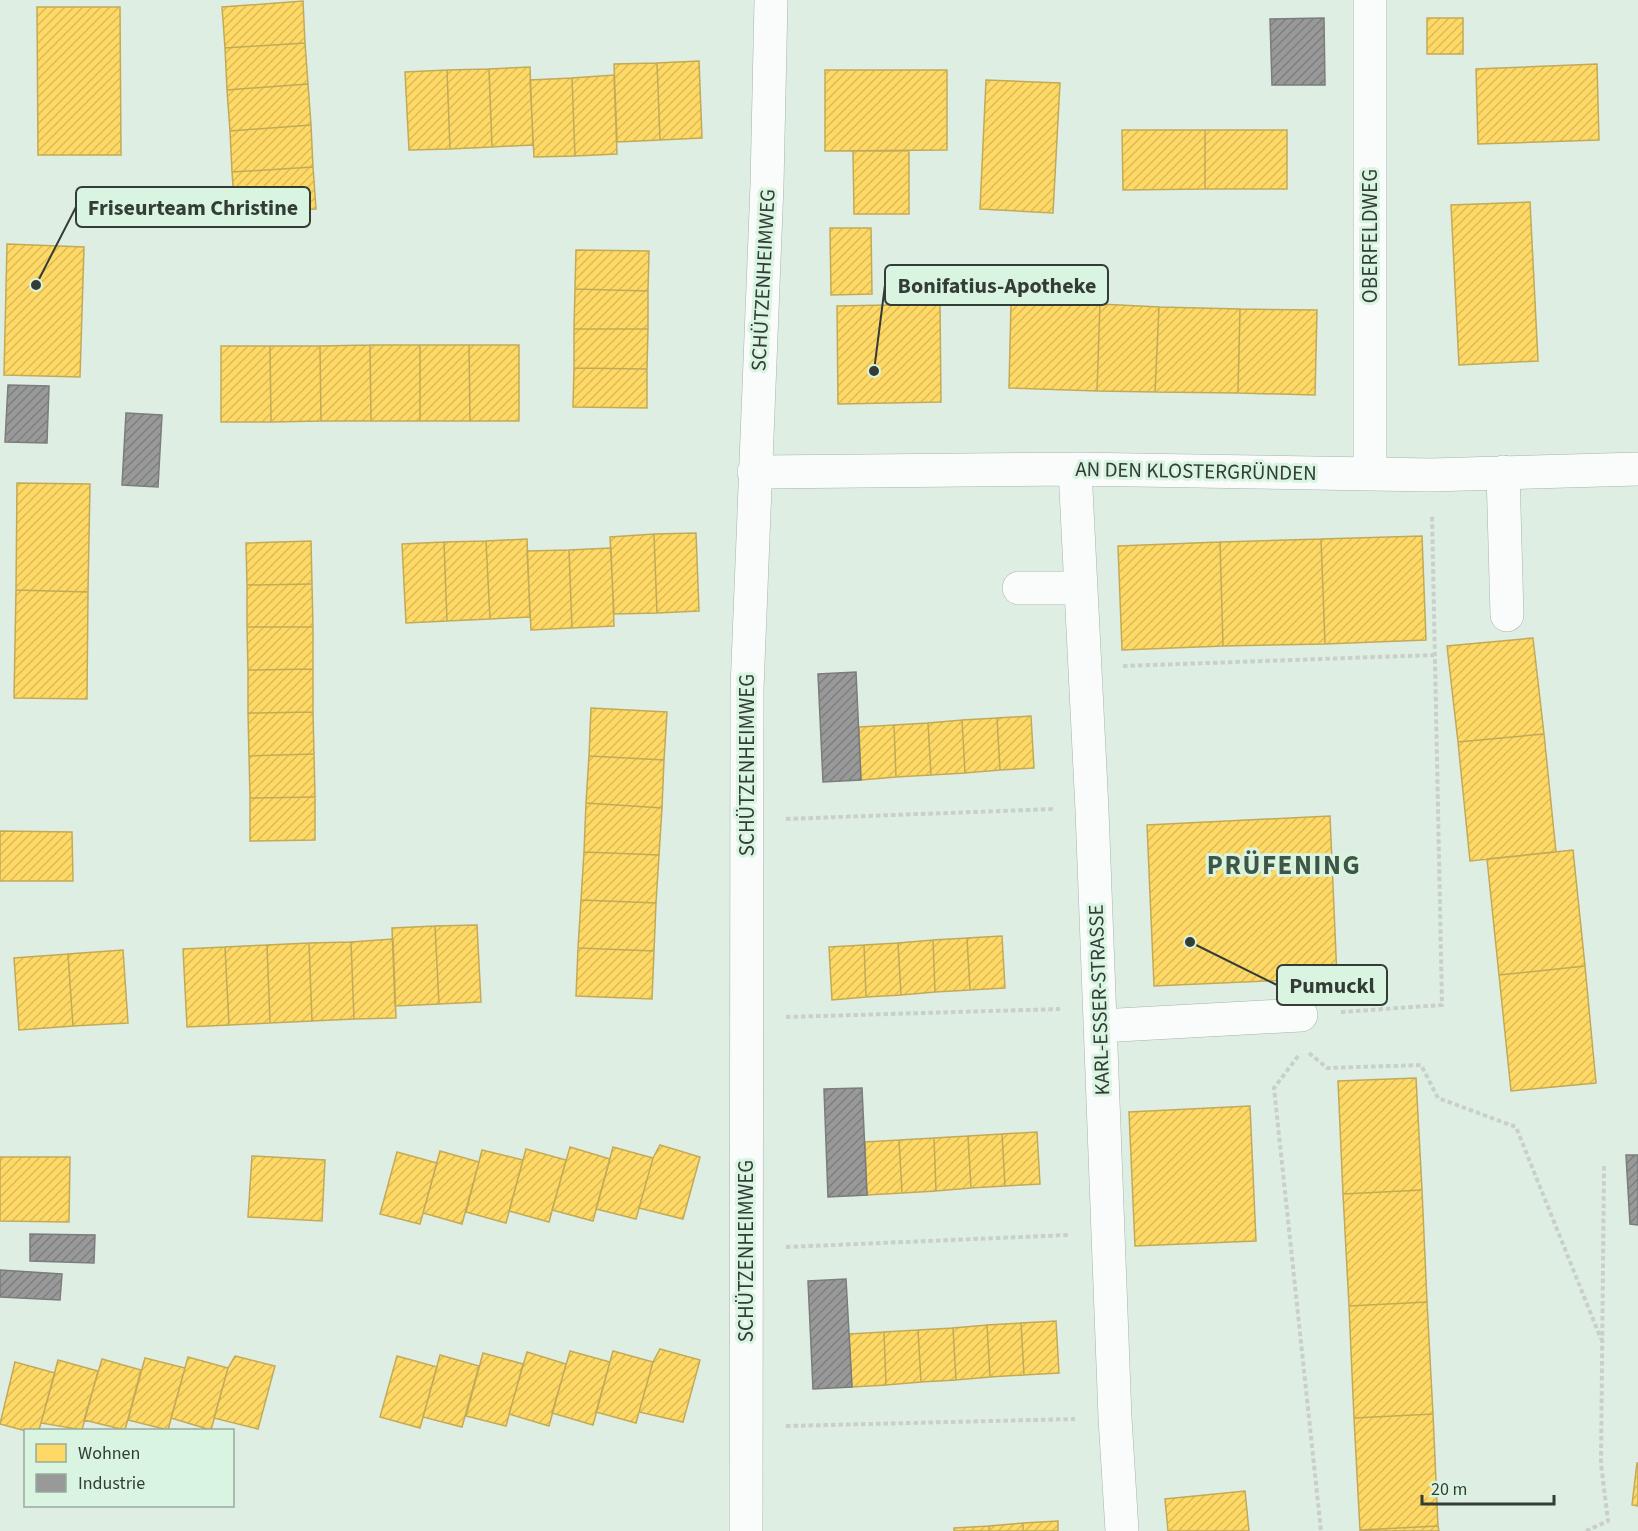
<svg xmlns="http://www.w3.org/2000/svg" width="1638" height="1531" viewBox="0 0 1638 1531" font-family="'Source Sans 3',sans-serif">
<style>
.homes{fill:url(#homes-hatch);stroke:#c2aa58;stroke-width:1.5}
.industry{fill:url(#industry-hatch);stroke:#7a7d7b;stroke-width:1.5}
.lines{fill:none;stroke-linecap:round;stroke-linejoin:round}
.minor-casing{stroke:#a7b3ab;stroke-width:34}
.path{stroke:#cacfcb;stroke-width:4;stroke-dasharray:4.5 3;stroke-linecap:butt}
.minor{stroke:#fafcfb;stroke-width:33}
.labels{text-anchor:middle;stroke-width:6;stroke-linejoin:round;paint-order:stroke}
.street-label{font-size:21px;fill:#333d36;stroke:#d9f4e0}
.district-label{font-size:27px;font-weight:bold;letter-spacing:1.5px;fill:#3f5546;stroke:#d9f4e0}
.leader{fill:none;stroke:#333d36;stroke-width:2}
.callout-dot{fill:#333d36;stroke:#d9f4e0;stroke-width:2}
.callout{fill:#d9f4e0;stroke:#333d36;stroke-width:2}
.callout-label{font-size:22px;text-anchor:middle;font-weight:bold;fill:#333d36}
</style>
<defs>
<pattern id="homes-hatch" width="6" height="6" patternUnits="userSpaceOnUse" patternTransform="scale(1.5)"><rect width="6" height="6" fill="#ffd966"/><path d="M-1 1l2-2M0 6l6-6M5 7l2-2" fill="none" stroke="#dbbb59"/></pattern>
<pattern id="industry-hatch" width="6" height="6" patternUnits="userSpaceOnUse" patternTransform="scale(1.5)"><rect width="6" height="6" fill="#999"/><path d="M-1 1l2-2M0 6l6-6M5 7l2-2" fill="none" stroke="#7d7e7e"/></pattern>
</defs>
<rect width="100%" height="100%" fill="#dfeee3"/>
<path class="homes" d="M 303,1 L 305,43 L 225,48 L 222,7 Z
M 37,7 L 120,7 L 121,155 L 38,155 Z
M 1427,18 L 1463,18 L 1463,54 L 1427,54 Z
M 305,43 L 308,84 L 227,90 L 225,48 Z
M 699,61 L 702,138 L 660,140 L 657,63 Z
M 657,63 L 660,140 L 617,142 L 614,64 Z
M 1597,64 L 1599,140 L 1478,144 L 1476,69 Z
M 530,67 L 533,145 L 492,147 L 489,69 Z
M 489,69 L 492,147 L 450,149 L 447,70 Z
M 447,70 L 450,149 L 409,150 L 405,72 Z
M 825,70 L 947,70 L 947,150 L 825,151 Z
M 614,75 L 617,154 L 575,156 L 572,78 Z
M 572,78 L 575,156 L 534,157 L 530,80 Z
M 986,80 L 1060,83 L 1053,213 L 980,209 Z
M 308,84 L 311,125 L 230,131 L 227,90 Z
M 311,125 L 313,167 L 232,172 L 230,131 Z
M 1122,130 L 1205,130 L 1205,189 L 1123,190 Z
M 1205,130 L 1287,130 L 1287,189 L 1205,189 Z
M 853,151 L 909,151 L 909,214 L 854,214 Z
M 313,167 L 316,209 L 235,213 L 232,172 Z
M 1530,202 L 1538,361 L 1459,365 L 1451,205 Z
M 830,228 L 871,228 L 872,294 L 831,295 Z
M 7,244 L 84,247 L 80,377 L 4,375 Z
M 576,250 L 649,251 L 648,291 L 575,289 Z
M 575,289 L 648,291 L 648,329 L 574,329 Z
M 1011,303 L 1100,304 L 1097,391 L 1009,388 Z
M 940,304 L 941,402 L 838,404 L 837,306 Z
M 1100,304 L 1159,307 L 1155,392 L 1097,391 Z
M 1159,307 L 1240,309 L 1238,393 L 1155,392 Z
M 1240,309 L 1317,310 L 1315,395 L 1238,393 Z
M 574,329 L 648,329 L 647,369 L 574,368 Z
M 370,345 L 420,345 L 420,421 L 371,421 Z
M 370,345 L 371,421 L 321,421 L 320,346 Z
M 420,345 L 469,345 L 470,421 L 420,421 Z
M 469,345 L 519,345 L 519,421 L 470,421 Z
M 221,346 L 270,346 L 271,422 L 221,422 Z
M 270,346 L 320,346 L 321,421 L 271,422 Z
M 574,368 L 647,369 L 647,408 L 573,407 Z
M 17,483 L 90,484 L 88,592 L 16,590 Z
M 696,533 L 699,611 L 657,613 L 654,534 Z
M 654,534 L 657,613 L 614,614 L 610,537 Z
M 1422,536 L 1426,640 L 1325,644 L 1321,539 Z
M 527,539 L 530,617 L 490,619 L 486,541 Z
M 1321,539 L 1325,644 L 1223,646 L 1220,542 Z
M 311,541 L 312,584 L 247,585 L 246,543 Z
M 486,541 L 490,619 L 447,621 L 444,542 Z
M 444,542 L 447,621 L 406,623 L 402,544 Z
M 1220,542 L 1223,646 L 1122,650 L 1118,546 Z
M 611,548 L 614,626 L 572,628 L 569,550 Z
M 569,550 L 572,628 L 531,630 L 527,551 Z
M 312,584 L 313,627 L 247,627 L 247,585 Z
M 16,590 L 88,592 L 87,699 L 14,698 Z
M 247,627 L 313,627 L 313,669 L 248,670 Z
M 1533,638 L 1544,734 L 1458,742 L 1447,646 Z
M 313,669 L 313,712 L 248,713 L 248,670 Z
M 591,708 L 667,712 L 664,760 L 589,756 Z
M 313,712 L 314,754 L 249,756 L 248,713 Z
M 1031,716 L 1034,768 L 1000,770 L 997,718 Z
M 997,718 L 1000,770 L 965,773 L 962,720 Z
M 962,720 L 965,773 L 931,775 L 928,723 Z
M 928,723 L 931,775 L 896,777 L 894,725 Z
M 894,725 L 896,777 L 861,780 L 859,727 Z
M 1544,734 L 1556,852 L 1470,861 L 1458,742 Z
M 314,754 L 315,797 L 250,798 L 249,756 Z
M 589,756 L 664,760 L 662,808 L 586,803 Z
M 315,797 L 315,840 L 250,841 L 250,798 Z
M 586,803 L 662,808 L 659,855 L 584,852 Z
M 1330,816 L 1337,978 L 1154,986 L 1147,825 Z
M 0,831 L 72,832 L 73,881 L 0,881 Z
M 1573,850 L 1585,966 L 1499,975 L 1487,859 Z
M 584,852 L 659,855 L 656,903 L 581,900 Z
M 581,900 L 656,903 L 654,951 L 578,948 Z
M 477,925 L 481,1002 L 439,1004 L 435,926 Z
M 435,926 L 439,1004 L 395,1006 L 392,928 Z
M 1002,936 L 1005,988 L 970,990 L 967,938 Z
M 967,938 L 970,990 L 935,992 L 933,940 Z
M 393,939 L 396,1018 L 354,1019 L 351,942 Z
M 933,940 L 935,992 L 901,995 L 898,943 Z
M 351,942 L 354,1019 L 312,1021 L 309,943 Z
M 309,943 L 312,1021 L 270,1023 L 267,945 Z
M 898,943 L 901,995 L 866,997 L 864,945 Z
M 267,945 L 270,1023 L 229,1025 L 225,947 Z
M 864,945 L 866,997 L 832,1000 L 829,947 Z
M 225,947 L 229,1025 L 187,1027 L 183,949 Z
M 578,948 L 654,951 L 652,999 L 576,996 Z
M 123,950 L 128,1023 L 73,1026 L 68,954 Z
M 68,954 L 73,1026 L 19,1030 L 14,958 Z
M 1585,966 L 1596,1083 L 1511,1091 L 1499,975 Z
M 1416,1078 L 1422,1190 L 1343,1194 L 1338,1081 Z
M 1250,1106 L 1256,1241 L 1135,1246 L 1129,1112 Z
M 1037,1132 L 1040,1184 L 1005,1186 L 1002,1134 Z
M 1002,1134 L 1005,1186 L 971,1188 L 968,1136 Z
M 968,1136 L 971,1188 L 936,1191 L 934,1138 Z
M 934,1138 L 936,1191 L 902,1193 L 899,1140 Z
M 899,1140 L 902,1193 L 867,1195 L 865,1142 Z
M 660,1145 L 700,1157 L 683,1219 L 639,1208 L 653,1158 Z
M 570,1147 L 610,1159 L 593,1221 L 552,1210 Z
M 613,1147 L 653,1158 L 636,1219 L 596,1209 Z
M 526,1149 L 566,1160 L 549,1222 L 509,1211 Z
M 482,1150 L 523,1160 L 506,1223 L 466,1212 Z
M 440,1151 L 479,1162 L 462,1224 L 423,1213 Z
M 397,1152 L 437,1163 L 420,1224 L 380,1214 Z
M 252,1156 L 325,1160 L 322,1221 L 248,1217 Z
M 0,1157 L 70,1157 L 69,1222 L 0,1221 Z
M 1422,1190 L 1427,1302 L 1349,1306 L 1343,1194 Z
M 1427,1302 L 1433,1414 L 1354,1418 L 1349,1306 Z
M 1056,1321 L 1059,1373 L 1024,1375 L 1021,1323 Z
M 1021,1323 L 1024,1375 L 990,1377 L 987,1325 Z
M 987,1325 L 990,1377 L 956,1380 L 953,1328 Z
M 953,1328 L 956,1380 L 921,1382 L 918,1330 Z
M 918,1330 L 921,1382 L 886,1385 L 884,1332 Z
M 884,1332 L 886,1385 L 852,1387 L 849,1334 Z
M 660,1349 L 700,1360 L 683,1422 L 639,1412 L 653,1362 Z
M 570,1351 L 610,1362 L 593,1425 L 552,1413 Z
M 613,1351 L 653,1362 L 636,1423 L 596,1412 Z
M 527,1352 L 566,1364 L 549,1426 L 509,1414 Z
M 483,1353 L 523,1364 L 506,1426 L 466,1416 Z
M 440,1355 L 479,1366 L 462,1427 L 423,1417 Z
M 235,1356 L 275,1366 L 258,1429 L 214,1418 L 228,1368 Z
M 397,1356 L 437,1367 L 420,1428 L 380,1417 Z
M 188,1357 L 228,1368 L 211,1430 L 171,1418 Z
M 145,1358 L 185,1368 L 168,1430 L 128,1420 Z
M 102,1359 L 141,1370 L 125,1430 L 84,1420 Z
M 58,1360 L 98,1371 L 82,1430 L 41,1423 Z
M 15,1362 L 55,1373 L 39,1430 L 26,1431 L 0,1424 Z
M 1433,1414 L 1438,1526 L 1360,1530 L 1354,1418 Z
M 1637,1463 L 1638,1463 L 1638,1506 L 1632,1505 Z
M 1245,1491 L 1249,1531 L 1168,1531 L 1165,1499 Z
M 1058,1521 L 1058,1531 L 1023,1531 L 1023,1523 Z
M 1023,1523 L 1023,1531 L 989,1531 L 989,1526 Z
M 989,1526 L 989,1531 L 954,1531 L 954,1528 Z
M 1438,1526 L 1439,1531 L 1360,1531 L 1360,1530 Z"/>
<path class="industry" d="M 1324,18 L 1325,85 L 1272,85 L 1270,19 Z
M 8,385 L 49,386 L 47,443 L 5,442 Z
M 126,413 L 162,415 L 158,487 L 122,485 Z
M 856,672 L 861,780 L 823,782 L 818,674 Z
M 862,1088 L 867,1195 L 828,1197 L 824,1089 Z
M 1626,1155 L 1638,1155 L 1638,1225 L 1630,1224 Z
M 30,1234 L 95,1235 L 94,1263 L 30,1261 Z
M 0,1270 L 62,1274 L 60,1300 L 0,1297 Z
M 846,1279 L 852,1387 L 813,1389 L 808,1281 Z"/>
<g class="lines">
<defs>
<path id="minor" d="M 1075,469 L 1092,810 L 1115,1418 L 1122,1531
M 754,472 L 1075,469 L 1431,475 L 1638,469
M 1370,472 L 1370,0
M 1503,472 L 1507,615
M 1019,588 L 1080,588
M 1100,1026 L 1301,1015
M 746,1531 L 747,689 L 767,185 L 771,0"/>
</defs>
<use href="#minor" class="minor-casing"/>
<path class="path" d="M 1123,666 L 1434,655
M 786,819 L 1054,809
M 1341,1012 L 1442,1005 L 1432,514
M 786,1017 L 1060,1009
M 1309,1053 L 1327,1068 L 1421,1065 L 1438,1098 L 1516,1127 L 1601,1339
M 1298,1056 L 1274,1088 L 1321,1531
M 786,1247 L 1069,1235
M 786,1426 L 1075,1419
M 1586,1531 L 1608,1521 L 1601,1464 L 1604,1166"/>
<use href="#minor" class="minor"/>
</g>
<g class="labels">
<g class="street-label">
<text transform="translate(1370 236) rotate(-90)" y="7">OBERFELDWEG</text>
<text transform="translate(763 280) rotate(-87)" y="7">SCHÜTZENHEIMWEG</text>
<text transform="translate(1196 471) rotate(1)" y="7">AN DEN KLOSTERGRÜNDEN</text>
<text transform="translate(747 765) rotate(-90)" y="7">SCHÜTZENHEIMWEG</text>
<text transform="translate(1099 1000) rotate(-92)" y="7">KARL-ESSER-STRASSE</text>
<text transform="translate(746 1251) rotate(-90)" y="7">SCHÜTZENHEIMWEG</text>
</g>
<g class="district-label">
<text x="1284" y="874">PRÜFENING</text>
</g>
</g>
<path class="leader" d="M36 285L76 207M874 371L885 285M1190 942L1277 985"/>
<g class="callout-dot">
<circle cx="36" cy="285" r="6"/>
<circle cx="874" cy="371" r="6"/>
<circle cx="1190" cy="942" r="6"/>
</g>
<g class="callout">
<rect x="76" y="187" width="234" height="40" rx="6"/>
<rect x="885" y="265" width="223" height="40" rx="6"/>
<rect x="1277" y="965" width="110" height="40" rx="6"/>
</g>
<g class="callout-label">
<text x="193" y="215">Friseurteam Christine</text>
<text x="997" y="293">Bonifatius-Apotheke</text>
<text x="1332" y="993">Pumuckl</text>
</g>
<rect x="24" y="1429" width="210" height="78" fill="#d9f4e0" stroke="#97ab9c" stroke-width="1.5"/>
<rect x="36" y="1444" width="30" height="18" fill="#ffd966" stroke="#97ab9c" stroke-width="1.5"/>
<text x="78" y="1459" font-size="18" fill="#333d36">Wohnen</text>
<rect x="36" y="1474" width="30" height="18" fill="#999999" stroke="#97ab9c" stroke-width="1.5"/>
<text x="78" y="1489" font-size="18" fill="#333d36">Industrie</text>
<path d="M1422 1495v9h132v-9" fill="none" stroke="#333d36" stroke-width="3"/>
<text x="1431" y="1495" font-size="18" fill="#333d36" stroke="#d9f4e0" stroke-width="4.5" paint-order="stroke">20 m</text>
</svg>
